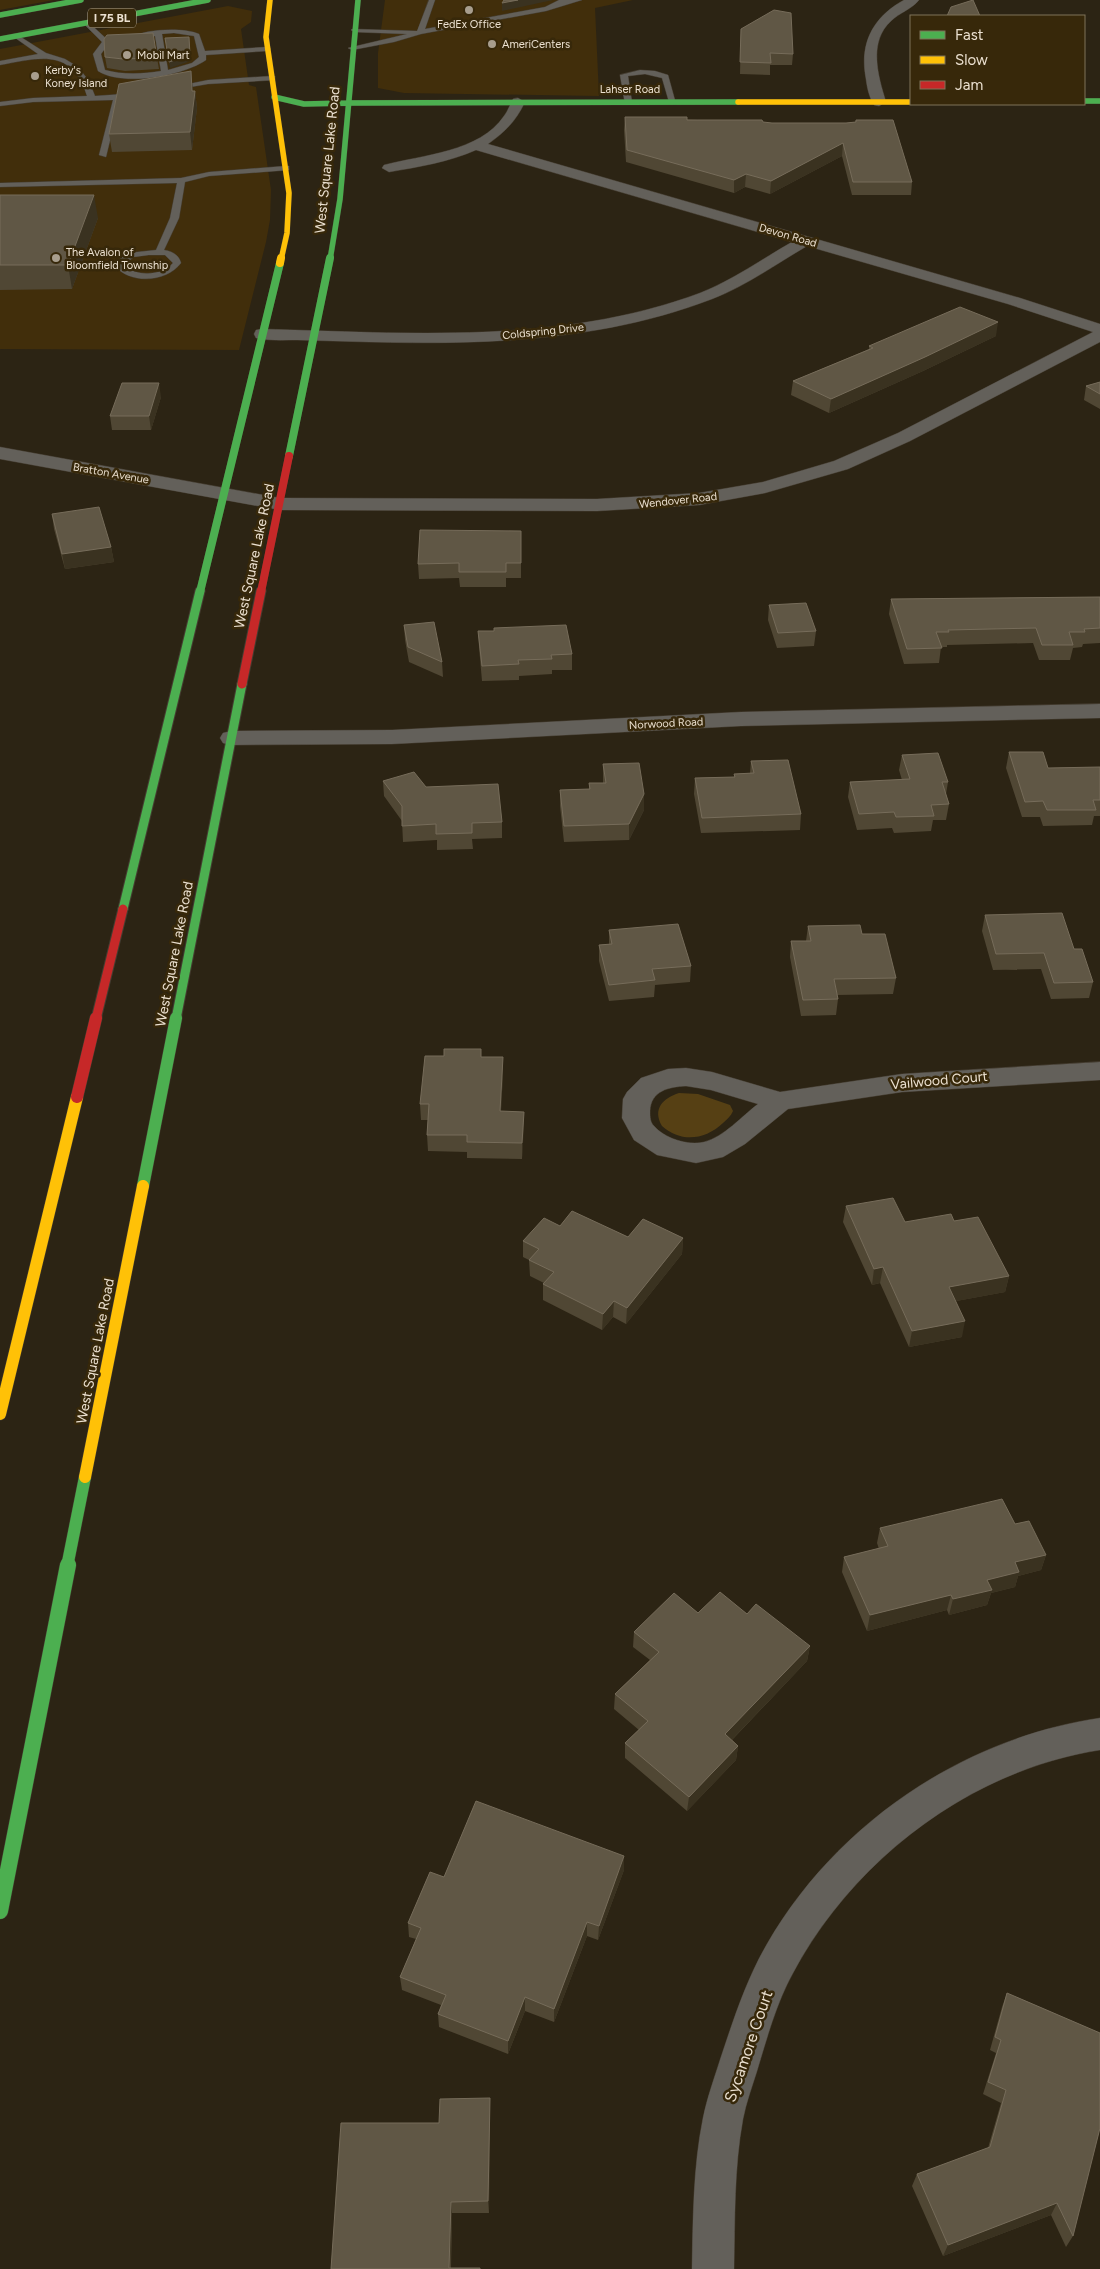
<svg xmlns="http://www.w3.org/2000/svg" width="1100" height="2269" viewBox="0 0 1100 2269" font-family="Figtree,sans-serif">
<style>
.built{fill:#412e0b}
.green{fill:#564014}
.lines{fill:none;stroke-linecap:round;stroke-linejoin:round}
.lane-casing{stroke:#453d31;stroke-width:1}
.street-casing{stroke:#453d31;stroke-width:1}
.fast-far4-casing{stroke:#453d31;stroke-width:6}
.fast-far3-casing{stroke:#453d31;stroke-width:8}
.fast-far2-casing{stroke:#453d31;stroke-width:11}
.fast-far1-casing{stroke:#453d31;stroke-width:13}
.fast-casing{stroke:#453d31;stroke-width:17}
.slow-far2-casing{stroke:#453d31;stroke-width:6}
.slow-far1-casing{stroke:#453d31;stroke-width:8}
.slow-casing{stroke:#453d31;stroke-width:13}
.jam-far2-casing{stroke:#453d31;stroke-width:8}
.jam-far1-casing{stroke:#453d31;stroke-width:11}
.jam-casing{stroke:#453d31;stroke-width:13}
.lane{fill:#63605a;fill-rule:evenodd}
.street{fill:#63605a;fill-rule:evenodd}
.fast-far4{stroke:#4caf50;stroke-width:5.5}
.fast-far3{stroke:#4caf50;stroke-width:8}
.fast-far2{stroke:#4caf50;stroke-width:9}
.fast-far1{stroke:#4caf50;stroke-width:12}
.fast{stroke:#4caf50;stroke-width:16}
.slow-far2{stroke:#ffc107;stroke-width:5.5}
.slow-far1{stroke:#ffc107;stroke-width:8}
.slow{stroke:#ffc107;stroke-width:12}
.jam-far2{stroke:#c62828;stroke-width:8}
.jam-far1{stroke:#c62828;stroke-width:9}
.jam{stroke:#c62828;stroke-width:12}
.wall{fill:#504734}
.shaded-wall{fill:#3a3220}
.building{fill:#605745;stroke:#766c5a}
.poi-dot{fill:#a89e8e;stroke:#37280a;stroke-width:2}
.labels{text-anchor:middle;stroke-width:5;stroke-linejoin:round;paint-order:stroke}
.far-poi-label{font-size:11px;fill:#ebe0d0;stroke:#37280a;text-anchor:start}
.far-street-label{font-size:11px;fill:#ebe0d0;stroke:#37280a}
.shield{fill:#37280a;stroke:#b5a995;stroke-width:1}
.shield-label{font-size:12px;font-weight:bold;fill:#ebe0d0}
.street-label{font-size:14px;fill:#ebe0d0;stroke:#37280a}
.near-street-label{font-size:16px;fill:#ebe0d0;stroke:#37280a}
</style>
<rect width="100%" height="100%" fill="#2c2414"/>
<path class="built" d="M 0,0 L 54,0 L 0,10 Z
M 385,0 L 633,0 L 595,8 L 599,96 L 404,93 L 378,88 L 378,53 Z
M 228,6 L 252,11 L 251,22 L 241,29 L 249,85 L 256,87 L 271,190 L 270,220 L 266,242 L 239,350 L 0,349 L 0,49 Z"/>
<path class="green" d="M 679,1093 L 698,1094 L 730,1105 L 733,1111 C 731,1116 727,1119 723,1123 C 705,1140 681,1143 662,1126 C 652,1109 663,1098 679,1093 Z"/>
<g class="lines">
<defs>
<path id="lane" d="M 429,0 L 435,0 L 425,29 L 545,7 L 559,0 L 582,0 L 546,11 L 421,34 L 394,42 L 352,50 L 348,48 L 407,34 L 354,32 L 351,30 L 352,29 L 417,31 Z
M 84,22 L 88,22 L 110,42 L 101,54 L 105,70 C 123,75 143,74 161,71 L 155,36 L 133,40 L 130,38 C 144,29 183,27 199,34 L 205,51 L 267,47 L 271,49 L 267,51 L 206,55 L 206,60 C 183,76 123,87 98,71 L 93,54 L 102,42 L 84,24 ZM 174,33 L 194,36 L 199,57 L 192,63 L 168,70 L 162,34 Z
M 16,34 L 46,53 L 65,59 L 78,67 L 89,81 L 95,96 L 138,93 L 138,97 L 120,99 L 106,157 L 99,155 L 113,100 L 33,102 L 0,106 L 0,102 L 33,98 L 87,96 C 72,47 39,58 0,65 L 0,61 L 38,54 L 14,37 L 14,35 Z
M 640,70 L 655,71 L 668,75 L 676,104 L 669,102 L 662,78 L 645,74 L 628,76 L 632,102 L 625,104 L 620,75 Z
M 272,76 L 275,76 L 275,80 L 208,84 L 173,90 L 169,88 L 208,80 Z
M 286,166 L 289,166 L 289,170 L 209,176 L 185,182 L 179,218 L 164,250 C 172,251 179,255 181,263 C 167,282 131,285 115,266 L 116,262 L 128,253 L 156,250 L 170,218 L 177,183 L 0,187 L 0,183 L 181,178 L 209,172 ZM 149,255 L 165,255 L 173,263 C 161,276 137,277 123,265 L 134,257 Z"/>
<path id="street" d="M 904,0 L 919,0 C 912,9 899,13 891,21 C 868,42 878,76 886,102 L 879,106 L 874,105 C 869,97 867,87 866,79 C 859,43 873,17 904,0 Z
M 518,98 L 525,102 C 516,121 505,132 488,144 L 1020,298 L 1100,324 L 1100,342 L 910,441 L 848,469 L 765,493 L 699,505 L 597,511 L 280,510 L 0,459 L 0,447 L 280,498 L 597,499 L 699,493 L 763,482 L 834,461 L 898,433 L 1093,332 L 1008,304 L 807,246 C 776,264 746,286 712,299 C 603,341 484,345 369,342 C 345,341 321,341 297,340 C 284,340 269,341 256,338 L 254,334 L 256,330 L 262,329 C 408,333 560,345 700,293 C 733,280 762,259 792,242 L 476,150 C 449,162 418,167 389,172 L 382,168 L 384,165 C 422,155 480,152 504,116 C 508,111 510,104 513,99 Z
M 1100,704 L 1100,718 L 741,726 L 392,744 L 231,745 L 223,743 L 220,738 L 223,733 L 231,731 L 392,730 L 741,712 Z
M 1100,1062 L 1100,1080 L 902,1092 L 788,1109 L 745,1144 L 723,1157 L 696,1163 L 657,1155 L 634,1140 L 622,1118 L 623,1099 L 627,1092 L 641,1078 L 668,1069 L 686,1068 L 712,1072 L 780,1092 L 902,1074 ZM 686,1086 L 711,1090 L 758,1104 C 742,1116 724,1137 704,1142 C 688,1146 664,1138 654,1126 C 650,1122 650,1117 650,1111 C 651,1091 668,1087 686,1086 Z
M 1100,1718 L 1100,1750 C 971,1770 854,1859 793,1973 C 776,2004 767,2038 757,2071 C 752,2087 746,2103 743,2119 C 734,2168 735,2219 734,2269 L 692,2269 C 693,2219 693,2167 703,2118 C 707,2098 714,2079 720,2060 C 733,2021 746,1980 767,1944 C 836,1824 963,1738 1100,1718 Z"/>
<path id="fast-far4" d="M 0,15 L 81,0
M 0,39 L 208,0
M 274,97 L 304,104 L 348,103
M 1084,101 L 1100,101
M 348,103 L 738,102
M 330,260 L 340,199 L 358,0"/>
<path id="fast-far3" d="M 289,456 L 330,258
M 200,592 L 280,263"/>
<path id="fast-far2" d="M 123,909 L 200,591
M 176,1019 L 242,684"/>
<path id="fast-far1" d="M 143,1186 L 176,1018
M 67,1567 L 85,1477"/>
<path id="fast" d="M 0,1911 L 68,1565"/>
<path id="slow-far2" d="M 270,0 L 266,37 L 289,193 L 287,233 L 281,260
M 738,102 L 911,102"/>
<path id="slow-far1" d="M 280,263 L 281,258"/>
<path id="slow" d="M 0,1414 L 77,1097
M 85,1477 L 143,1186"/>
<path id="jam-far2" d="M 261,592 L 289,456"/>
<path id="jam-far1" d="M 242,684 L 261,591
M 96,1019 L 123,909"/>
<path id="jam" d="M 77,1097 L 96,1018"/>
</defs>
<use href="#lane" class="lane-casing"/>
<use href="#street" class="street-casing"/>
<use href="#fast-far4" class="fast-far4-casing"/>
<use href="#fast-far3" class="fast-far3-casing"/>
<use href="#fast-far2" class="fast-far2-casing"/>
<use href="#fast-far1" class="fast-far1-casing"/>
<use href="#fast" class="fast-casing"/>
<use href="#slow-far2" class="slow-far2-casing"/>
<use href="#slow-far1" class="slow-far1-casing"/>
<use href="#slow" class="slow-casing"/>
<use href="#jam-far2" class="jam-far2-casing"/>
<use href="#jam-far1" class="jam-far1-casing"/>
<use href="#jam" class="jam-casing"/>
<use href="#lane" class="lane"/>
<use href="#street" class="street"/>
<use href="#fast-far4" class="fast-far4"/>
<use href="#fast-far3" class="fast-far3"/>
<use href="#fast-far2" class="fast-far2"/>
<use href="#fast-far1" class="fast-far1"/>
<use href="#fast" class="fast"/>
<use href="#slow-far2" class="slow-far2"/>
<use href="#slow-far1" class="slow-far1"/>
<use href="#slow" class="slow"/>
<use href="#jam-far2" class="jam-far2"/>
<use href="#jam-far1" class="jam-far1"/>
<use href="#jam" class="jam"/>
</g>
<path class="wall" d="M 741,29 L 793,54 L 792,65 L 770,65 L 770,75 L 740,74 Z
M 105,57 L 157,58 L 159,69 L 125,71 L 107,68 Z
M 193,91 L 195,91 L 197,108 L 192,150 L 112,152 L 109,134 Z
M 625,117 L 772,123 L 846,123 L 855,122 L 856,120 L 912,182 L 911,195 L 852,195 L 842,156 L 770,194 L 745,187 L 734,193 L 626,162 L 624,130 Z
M 0,195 L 98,218 L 72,289 L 0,290 Z
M 996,336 L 923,371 L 829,413 L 791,395 L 793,381 L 869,349 L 869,346 Z
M 1100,382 L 1100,409 L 1084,400 L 1086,386 Z
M 161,397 L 151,430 L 112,430 L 110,416 Z
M 52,514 L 111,547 L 114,562 L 65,569 L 54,529 Z
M 521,531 L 521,578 L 506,578 L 506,587 L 460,587 L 459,578 L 419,579 L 418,564 Z
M 1100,597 L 1100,643 L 1083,644 L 1082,647 L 1073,648 L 1070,660 L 1039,660 L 1033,643 L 947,645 L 947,647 L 941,647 L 939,663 L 904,664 L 889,614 L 891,599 Z
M 769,605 L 816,631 L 814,646 L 777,648 L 768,620 Z
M 404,625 L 442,662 L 443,677 L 409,662 L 405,640 Z
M 494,628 L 572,654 L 572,670 L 552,670 L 552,674 L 519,676 L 519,680 L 482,681 L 479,647 L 478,631 L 494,631 Z
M 1009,752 L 1048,768 L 1100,767 L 1100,816 L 1094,816 L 1092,825 L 1043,826 L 1040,817 L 1022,817 L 1006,768 Z
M 902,755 L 948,782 L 946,794 L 949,804 L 946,820 L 933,820 L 931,831 L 894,833 L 892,828 L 857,830 L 848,797 L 850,782 L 902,780 L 899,770 Z
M 751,761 L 801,814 L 800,830 L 701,833 L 694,794 L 695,778 L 734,777 L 734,774 L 750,773 Z
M 603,764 L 644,810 L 629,840 L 564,842 L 560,806 L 560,790 L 589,789 L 589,783 L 603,783 Z
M 383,781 L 426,787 L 502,822 L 502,838 L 472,839 L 473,849 L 437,850 L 437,840 L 403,842 L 402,821 L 384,796 Z
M 985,915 L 1093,982 L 1089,998 L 1051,999 L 1041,969 L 993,970 L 982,931 Z
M 808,926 L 862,934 L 896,978 L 893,994 L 837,995 L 838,999 L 836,1015 L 801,1016 L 790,957 L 791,941 L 806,941 Z
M 609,930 L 691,966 L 690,982 L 655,985 L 654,997 L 609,1001 L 599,961 L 599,945 L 609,944 Z
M 482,1057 L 503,1057 L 503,1074 L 501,1111 L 524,1112 L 522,1159 L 467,1158 L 467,1152 L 428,1151 L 427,1135 L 428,1120 L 421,1120 L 420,1104 Z
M 846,1206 L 905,1222 L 1009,1276 L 1005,1292 L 956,1301 L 962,1337 L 909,1347 L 880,1283 L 872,1285 L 843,1222 Z
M 560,1226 L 628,1237 L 683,1238 L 682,1254 L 626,1324 L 613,1317 L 602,1330 L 543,1300 L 543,1284 L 544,1283 L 530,1276 L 529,1260 L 523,1257 L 523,1241 Z
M 1015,1524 L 1046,1555 L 1041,1570 L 1018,1576 L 1015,1587 L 991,1593 L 987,1605 L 949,1615 L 947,1610 L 867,1631 L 842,1572 L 844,1557 L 879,1549 L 877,1543 L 880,1528 Z
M 698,1613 L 747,1614 L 810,1646 L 807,1661 L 732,1740 L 738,1746 L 736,1760 L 687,1811 L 625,1758 L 625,1743 L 639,1730 L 614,1709 L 615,1694 L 650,1660 L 633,1647 L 634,1632 Z
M 624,1870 L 598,1940 L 587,1936 L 554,2022 L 525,2011 L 508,2054 L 439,2027 L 438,2014 L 441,2005 L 402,1990 L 400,1977 L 416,1939 L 409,1937 L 408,1923 L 444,1877 Z
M 1007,1993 L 1073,2236 L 1066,2247 L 1051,2215 L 943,2256 L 912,2186 L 917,2174 L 988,2148 L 1001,2103 L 983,2094 L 996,2053 L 990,2050 L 1002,2007 Z
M 490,2098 L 490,2111 L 489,2213 L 452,2213 L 451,2268 L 331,2269 L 439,2123 Z"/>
<path class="shaded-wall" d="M 518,0 L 553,0 L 502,11 L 502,3 Z
M 189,37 L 191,61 L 170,68 L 169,62 Z
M 191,71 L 194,101 L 195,91 L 197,108 L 192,150 L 190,132 Z
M 843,143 L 842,156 L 770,194 L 771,181 Z
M 746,174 L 745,187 L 734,193 L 734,180 Z
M 94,195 L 98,218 L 72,289 L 68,265 Z
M 998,322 L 996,336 L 923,371 L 829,413 L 831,399 Z
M 159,383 L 161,397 L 151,430 L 149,416 Z
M 111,547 L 114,562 L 65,569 L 62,554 Z
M 644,794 L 644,810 L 629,840 L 629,824 Z
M 503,1057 L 503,1074 L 500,1127 L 500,1111 Z
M 524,1112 L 524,1128 L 522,1159 L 522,1143 Z
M 683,1238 L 682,1254 L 626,1324 L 627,1308 Z
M 883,1267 L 880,1283 L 872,1285 L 874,1269 Z
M 1009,1276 L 1005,1292 L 946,1303 L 949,1287 Z
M 614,1301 L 613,1317 L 602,1330 L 603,1314 Z
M 965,1321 L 962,1337 L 909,1347 L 912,1331 Z
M 1046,1555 L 1041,1570 L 1018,1576 L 1015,1587 L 991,1593 L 987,1605 L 949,1615 L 953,1599 L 1015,1562 Z
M 951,1595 L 947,1610 L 867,1631 L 870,1615 Z
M 810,1646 L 807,1661 L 723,1749 L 725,1734 Z
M 738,1746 L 736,1760 L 687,1811 L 689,1797 Z
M 624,1856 L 624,1870 L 598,1940 L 599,1926 Z
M 587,1922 L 587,1936 L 554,2022 L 554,2009 Z
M 525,1997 L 525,2011 L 508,2054 L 508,2041 Z
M 490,2098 L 490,2111 L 489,2213 L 488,2201 Z
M 451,2202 L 452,2213 L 450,2269 L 449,2269 Z
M 1057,2203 L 1051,2215 L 943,2256 L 948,2245 Z"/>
<path class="building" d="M 504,0 L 518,0 L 502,3 Z
M 973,0 L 980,16 L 947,16 L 951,7 Z
M 774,10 L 791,13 L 793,54 L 770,53 L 771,63 L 740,62 L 741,29 Z
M 153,33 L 157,58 L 123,59 L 105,57 L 104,39 L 107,35 Z
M 189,37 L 190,55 L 169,62 L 165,38 Z
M 191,71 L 192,91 L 195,91 L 190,132 L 109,134 L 119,84 Z
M 625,117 L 687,117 L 687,120 L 762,120 L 763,122 L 772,123 L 846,123 L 856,122 L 856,120 L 893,120 L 912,182 L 853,182 L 843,143 L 771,181 L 746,174 L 734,180 L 627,150 Z
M 0,195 L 94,195 L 68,265 L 0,265 Z
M 960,307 L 998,322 L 925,357 L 831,399 L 793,381 L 873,348 L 869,346 Z
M 1100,382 L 1100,394 L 1086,386 Z
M 122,383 L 159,383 L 149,416 L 110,416 Z
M 99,507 L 111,547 L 62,554 L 52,514 Z
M 420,530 L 521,531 L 521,563 L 506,563 L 506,572 L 459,572 L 459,563 L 418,564 Z
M 1100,597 L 1100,628 L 1084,629 L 1085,632 L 1069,632 L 1073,645 L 1042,645 L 1036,628 L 948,630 L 949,632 L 936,632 L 942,648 L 907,649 L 891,599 Z
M 806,603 L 816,631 L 778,633 L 769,605 Z
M 434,622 L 442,662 L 408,647 L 404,625 Z
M 566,625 L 572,654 L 551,655 L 552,659 L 518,660 L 519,664 L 482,666 L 478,631 L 494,631 L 494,628 Z
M 1009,752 L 1043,752 L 1048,768 L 1100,767 L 1100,800 L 1093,800 L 1096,810 L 1047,810 L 1043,801 L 1025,802 Z
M 938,753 L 948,782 L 942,782 L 949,804 L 931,805 L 934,816 L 896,817 L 894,812 L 859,814 L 850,782 L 910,779 L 902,755 Z
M 788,760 L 801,814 L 702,818 L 695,778 L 735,777 L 734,774 L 754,773 L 751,761 Z
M 639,763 L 644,794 L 629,824 L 564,826 L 560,790 L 590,789 L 589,783 L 606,783 L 603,764 Z
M 414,772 L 426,787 L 498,784 L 502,822 L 472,823 L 472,833 L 436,834 L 436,824 L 402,826 L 402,806 L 383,781 Z
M 1062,913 L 1074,949 L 1082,949 L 1093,982 L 1054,983 L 1044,953 L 996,954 L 985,915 Z
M 678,924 L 691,966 L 652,969 L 655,980 L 609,985 L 599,945 L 612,944 L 609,930 Z
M 860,925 L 862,934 L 885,934 L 896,978 L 834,979 L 838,999 L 803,1000 L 791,941 L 811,941 L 808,926 Z
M 444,1049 L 481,1049 L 481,1057 L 503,1057 L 500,1111 L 524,1112 L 522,1143 L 467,1142 L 467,1135 L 427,1135 L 429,1104 L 420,1104 L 425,1056 L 444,1056 Z
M 893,1198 L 905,1222 L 951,1214 L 954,1221 L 978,1217 L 1009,1276 L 949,1287 L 965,1321 L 912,1331 L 883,1267 L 874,1269 L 846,1206 Z
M 572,1211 L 628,1237 L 643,1219 L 683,1238 L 627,1308 L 614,1301 L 603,1314 L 543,1284 L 554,1272 L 529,1260 L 539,1249 L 523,1241 L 544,1218 L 560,1226 Z
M 1002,1499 L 1015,1524 L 1029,1521 L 1046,1555 L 1015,1562 L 1019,1572 L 987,1580 L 992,1590 L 953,1599 L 951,1595 L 870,1615 L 844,1557 L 888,1546 L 880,1528 Z
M 720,1592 L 747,1614 L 756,1604 L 810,1646 L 725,1734 L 738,1746 L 689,1797 L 625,1743 L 648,1721 L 615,1694 L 659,1652 L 634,1632 L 674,1593 L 698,1613 Z
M 476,1801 L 624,1856 L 599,1926 L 587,1922 L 554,2009 L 525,1997 L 508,2041 L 438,2014 L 446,1995 L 400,1977 L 421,1928 L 408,1923 L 430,1872 L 444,1877 Z
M 1007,1993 L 1100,2033 L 1100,2128 L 1073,2236 L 1057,2203 L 948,2245 L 917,2174 L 990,2147 L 1006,2090 L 988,2082 L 1001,2040 L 995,2037 Z
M 490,2098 L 488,2201 L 451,2202 L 449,2268 L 480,2268 L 480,2269 L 331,2269 L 341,2123 L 439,2123 L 440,2099 Z"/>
<g class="poi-dot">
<circle cx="469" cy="10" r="5"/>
<circle cx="492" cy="44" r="5"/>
<circle cx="127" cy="55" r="5"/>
<circle cx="35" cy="76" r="5"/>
<circle cx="56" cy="258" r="5"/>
</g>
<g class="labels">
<g class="far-poi-label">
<text x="469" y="28" text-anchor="middle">FedEx Office</text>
<text x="502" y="48">AmeriCenters</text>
<text x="137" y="59">Mobil Mart</text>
<text x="45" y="74">Kerby's<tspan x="45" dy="13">Koney Island</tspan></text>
<text x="66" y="256">The Avalon of<tspan x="66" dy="13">Bloomfield Township</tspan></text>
</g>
<g class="far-street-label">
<text x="630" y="93">Lahser Road</text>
<text transform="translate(788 235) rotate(16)" y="4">Devon Road</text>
<text transform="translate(543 331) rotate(-6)" y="4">Coldspring Drive</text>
<text transform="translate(111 473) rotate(10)" y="4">Bratton Avenue</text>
<text transform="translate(678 500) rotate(-6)" y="4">Wendover Road</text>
<text transform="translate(666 723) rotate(-3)" y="4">Norwood Road</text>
</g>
<rect class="shield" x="88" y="8.5" width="48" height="19" rx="4"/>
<g class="shield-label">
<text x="112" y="22">I 75 BL</text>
</g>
<g class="street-label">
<text transform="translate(327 160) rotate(-84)" y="5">West Square Lake Road</text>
<text transform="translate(254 556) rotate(-78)" y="5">West Square Lake Road</text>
<text transform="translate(174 954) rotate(-79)" y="5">West Square Lake Road</text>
<text transform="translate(939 1080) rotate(-5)" y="5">Vailwood Court</text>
<text transform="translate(95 1351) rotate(-79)" y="5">West Square Lake Road</text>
</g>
<g class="near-street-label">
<text transform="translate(748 2046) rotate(-71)" y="6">Sycamore Court</text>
</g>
</g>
<rect x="910" y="15" width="175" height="90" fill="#37280a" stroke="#7f7259"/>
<rect x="920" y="31" width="25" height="8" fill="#4caf50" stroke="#7f7259"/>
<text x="955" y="40" font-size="15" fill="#ebe0d0">Fast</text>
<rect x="920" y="56" width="25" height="8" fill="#ffc107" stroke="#7f7259"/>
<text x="955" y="65" font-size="15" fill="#ebe0d0">Slow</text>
<rect x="920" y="81" width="25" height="8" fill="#c62828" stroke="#7f7259"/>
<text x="955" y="90" font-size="15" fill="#ebe0d0">Jam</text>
</svg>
